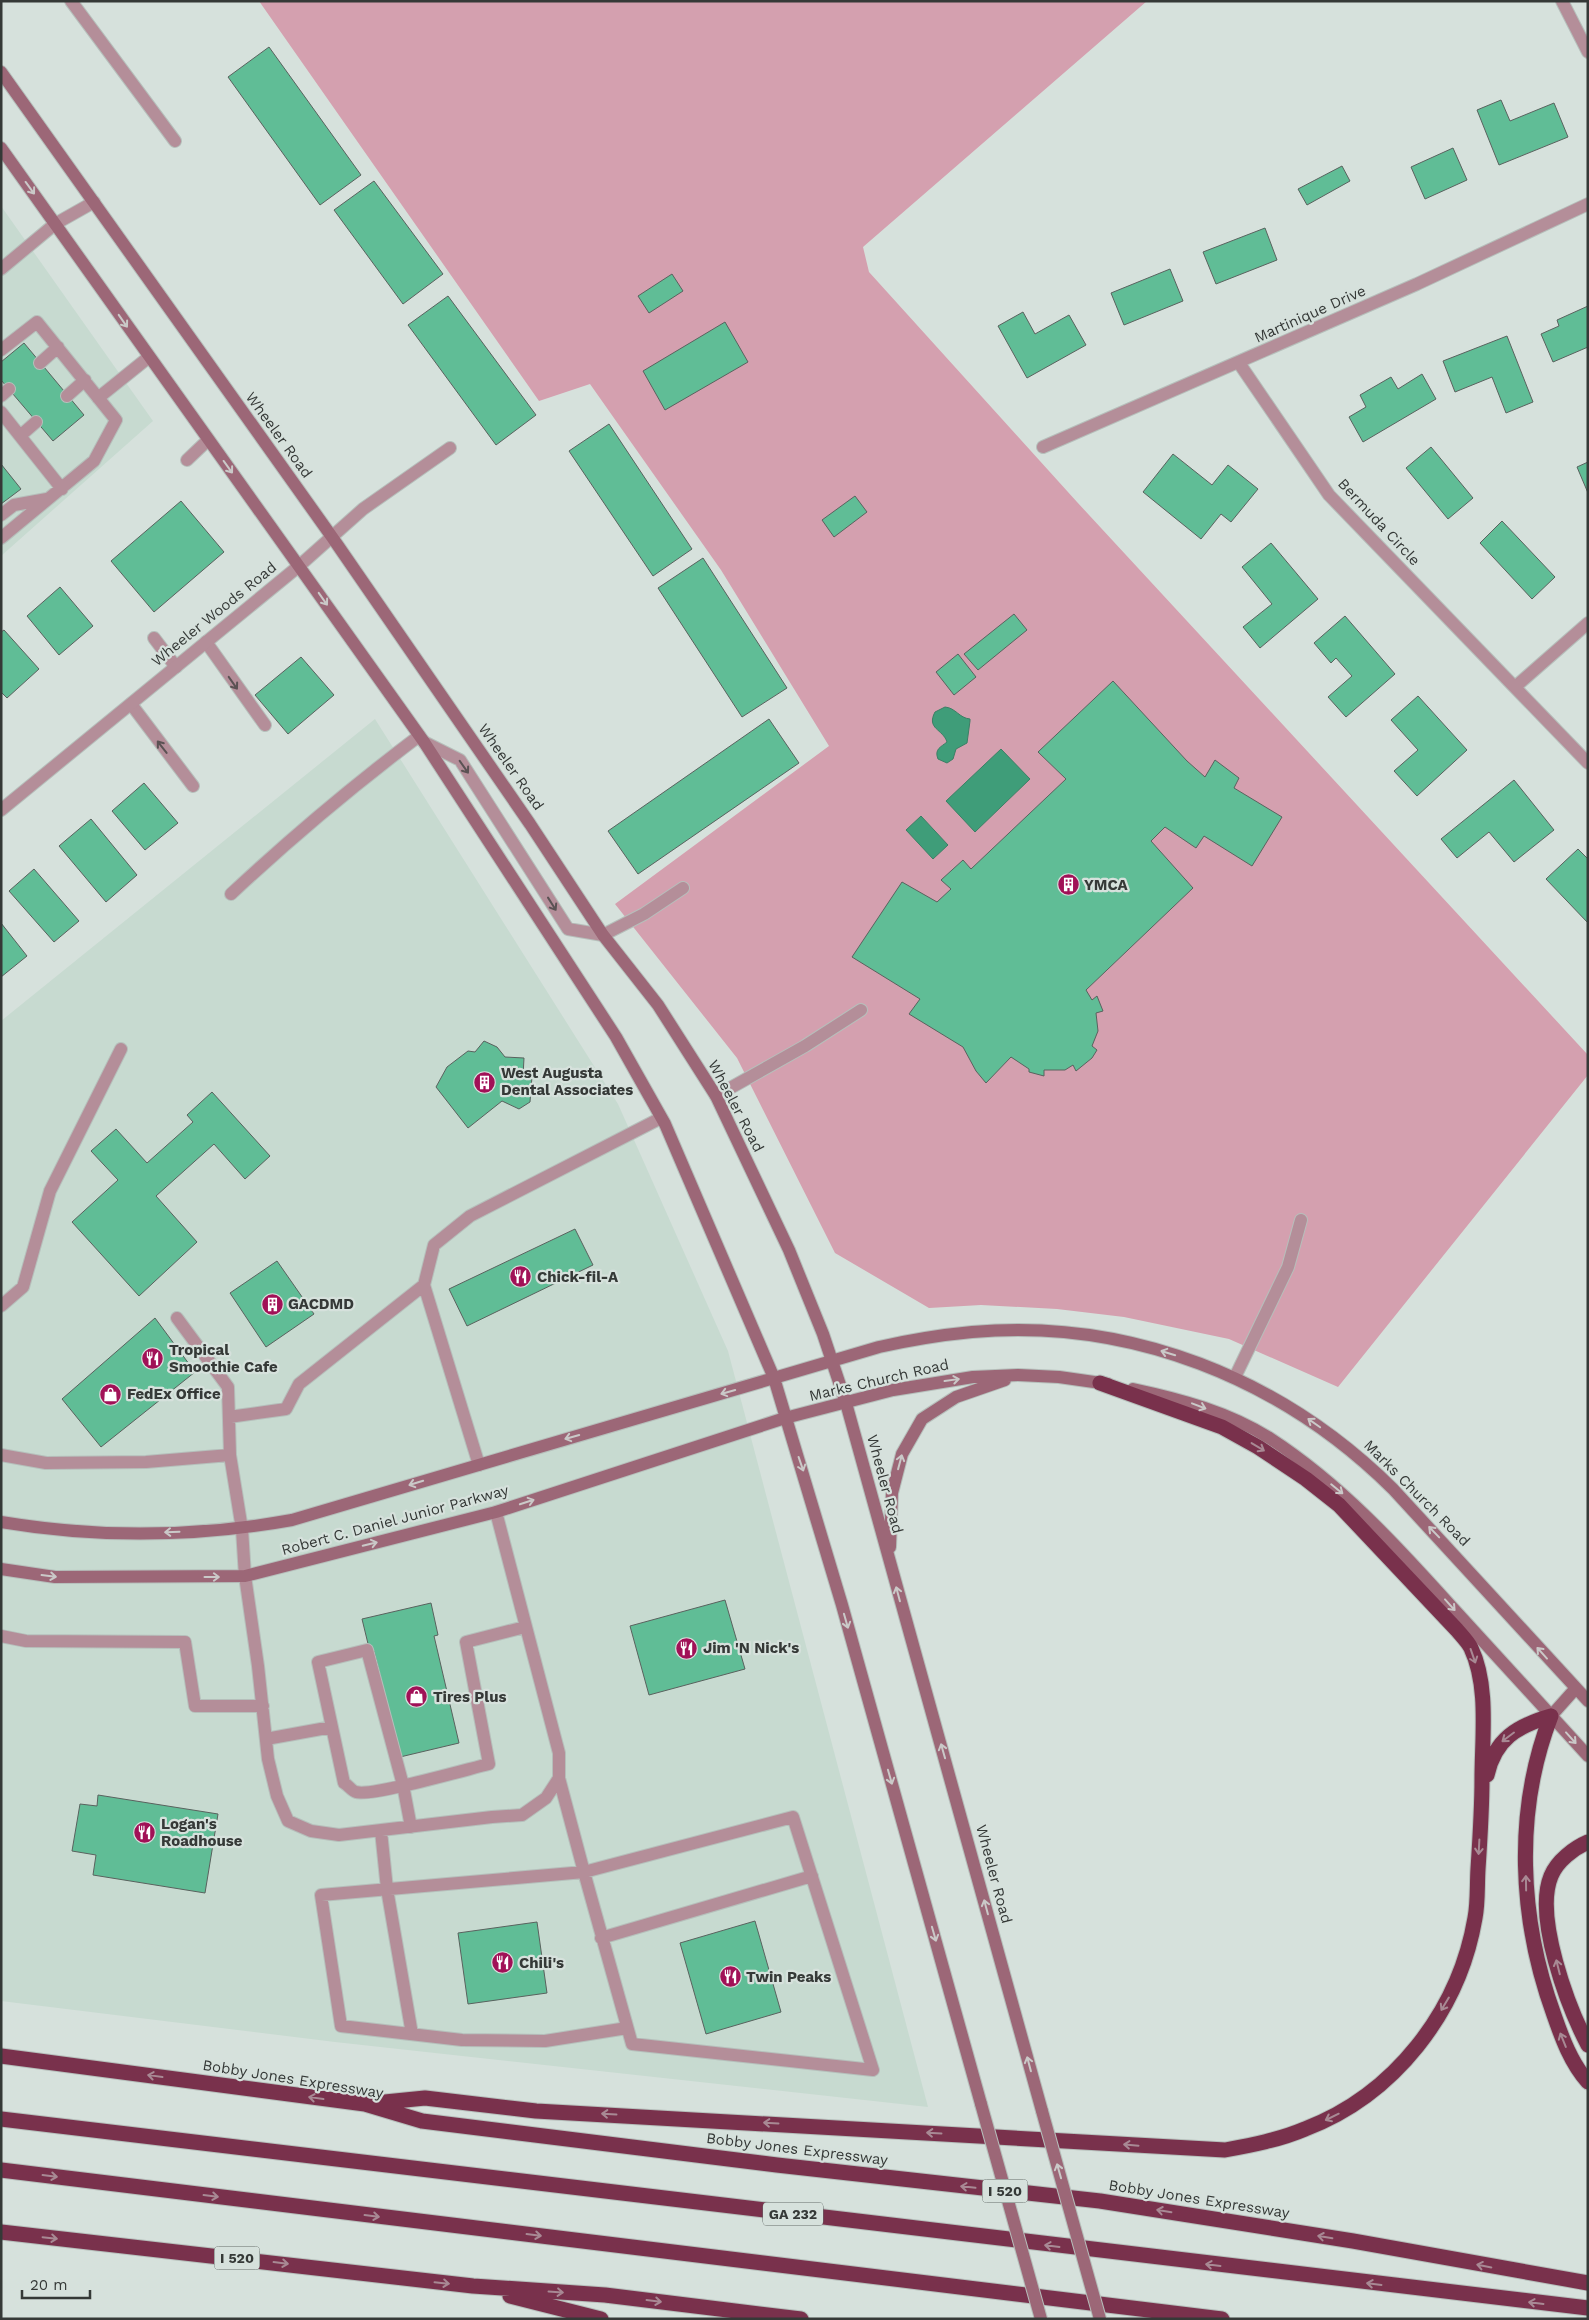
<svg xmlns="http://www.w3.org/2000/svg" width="1589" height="2320" viewBox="0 0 1589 2320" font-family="'Work Sans',sans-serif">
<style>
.built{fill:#c7dad0}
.green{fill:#d4a0af}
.water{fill:#3f9d79;stroke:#3c7f65}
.building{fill:#60bd96;stroke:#59625e}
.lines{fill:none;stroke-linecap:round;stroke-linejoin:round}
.lane-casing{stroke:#b6bfbb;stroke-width:14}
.street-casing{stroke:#b6bfbb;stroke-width:14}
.secondary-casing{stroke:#b6bfbb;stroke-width:14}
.highway-casing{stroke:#b6bfbb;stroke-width:17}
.lane{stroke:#b48e99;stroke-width:12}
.street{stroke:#b48e99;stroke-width:12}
.secondary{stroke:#9c6777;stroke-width:12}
.highway{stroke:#79314c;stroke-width:15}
.secondary-bridge-casing{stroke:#b6bfbb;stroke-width:14;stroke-linecap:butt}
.secondary-bridge{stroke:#9c6777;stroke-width:12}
.oneway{stroke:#cac9c8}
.oneway2{stroke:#5b5254}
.oneway3{stroke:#a88994}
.labels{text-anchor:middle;stroke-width:4.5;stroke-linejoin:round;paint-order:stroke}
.shield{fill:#d6e1dc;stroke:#656b68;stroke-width:1}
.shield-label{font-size:14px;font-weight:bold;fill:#353937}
.street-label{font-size:15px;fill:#353937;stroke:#d6e1dc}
.poi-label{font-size:15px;font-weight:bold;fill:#353937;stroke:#d6e1dc;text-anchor:start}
</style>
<rect width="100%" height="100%" fill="#d6e1dc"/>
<path class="built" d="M 1,206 L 153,421 L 1,556 Z
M 375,719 L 618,1104 L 728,1351 L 928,2107 L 335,2042 L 1,2001 L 1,1021 Z"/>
<path class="green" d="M 259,1 L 1147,1 L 863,247 L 869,272 L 1077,502 L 1588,1055 L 1588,1075 L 1338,1387 L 1229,1339 L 1124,1317 L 1057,1309 L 981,1305 L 929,1308 L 835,1253 L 737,1058 L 615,904 L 829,746 L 721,570 L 590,384 L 539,401 Z"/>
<path class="water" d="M 945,707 C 956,708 959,718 970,719 L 970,721 L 967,743 L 956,749 L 953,759 L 947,763 L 938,759 C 934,749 941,747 947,742 C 943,729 926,729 935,712 Z
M 1001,749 L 1030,779 L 975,832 L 946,801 Z
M 921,816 L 948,845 L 933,859 L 906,830 Z"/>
<path class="building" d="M 269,47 L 361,175 L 320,205 L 228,77 Z
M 1501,100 L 1510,121 L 1554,103 L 1568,137 L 1499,165 L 1477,110 Z
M 1453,148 L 1467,180 L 1425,199 L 1411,167 Z
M 1342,166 L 1350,181 L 1307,205 L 1298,189 Z
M 374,181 L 443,274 L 403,304 L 334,210 Z
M 1265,228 L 1277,260 L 1216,284 L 1203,252 Z
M 1170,269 L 1183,301 L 1124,325 L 1111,293 Z
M 672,274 L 683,291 L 649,313 L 638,296 Z
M 448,296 L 536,415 L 496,445 L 408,325 Z
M 1588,306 L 1588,347 L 1553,362 L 1541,334 L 1559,326 L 1557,320 Z
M 1023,312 L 1035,334 L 1069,315 L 1086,345 L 1027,378 L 998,326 Z
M 725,322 L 748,362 L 665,410 L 643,371 Z
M 1507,336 L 1533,402 L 1506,413 L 1492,377 L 1455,392 L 1443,361 Z
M 24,343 L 84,415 L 53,441 L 1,380 L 1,362 Z
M 1422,374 L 1436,399 L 1363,442 L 1349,417 L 1366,407 L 1360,395 L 1391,377 L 1398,389 Z
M 609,424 L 692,549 L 653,576 L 569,451 Z
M 1431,447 L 1473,498 L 1448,519 L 1406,468 Z
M 1173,454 L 1212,485 L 1228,465 L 1258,489 L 1231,522 L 1221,514 L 1201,539 L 1143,492 Z
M 1588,462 L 1588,493 L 1577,467 Z
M 1,464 L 21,489 L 1,504 Z
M 855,496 L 867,512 L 834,537 L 822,520 Z
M 181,501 L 224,552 L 154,612 L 111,561 Z
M 1502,521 L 1555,577 L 1532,599 L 1480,543 Z
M 1271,543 L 1318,599 L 1260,648 L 1243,627 L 1272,604 L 1242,567 Z
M 703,558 L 787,688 L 742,717 L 658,588 Z
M 60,587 L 93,626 L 59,655 L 27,616 Z
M 1014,614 L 1027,630 L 978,670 L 964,654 Z
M 1345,616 L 1395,674 L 1346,717 L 1328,697 L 1352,676 L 1336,658 L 1331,663 L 1314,643 Z
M 4,630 L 39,669 L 7,698 L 1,692 L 1,632 Z
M 958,654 L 976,677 L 954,695 L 936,672 Z
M 301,657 L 334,695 L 288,734 L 255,695 Z
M 1113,681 L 1187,761 L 1205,777 L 1215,760 L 1239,778 L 1234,788 L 1282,817 L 1252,866 L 1204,836 L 1196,848 L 1165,827 L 1151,841 L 1193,888 L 1086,990 L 1092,1000 L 1097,996 L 1103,1011 L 1096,1013 L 1098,1031 L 1092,1046 L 1097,1050 L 1092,1058 L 1076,1071 L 1073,1065 L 1065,1070 L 1044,1070 L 1044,1076 L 1029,1072 L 1029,1069 L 1011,1057 L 986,1083 L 976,1071 L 963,1047 L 909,1014 L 920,999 L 852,957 L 902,882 L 937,902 L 951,889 L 941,880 L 963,860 L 971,869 L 1066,779 L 1038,752 Z
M 1418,696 L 1467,750 L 1417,796 L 1394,771 L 1418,750 L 1391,720 Z
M 769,719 L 799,763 L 638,874 L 608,831 Z
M 1514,780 L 1554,830 L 1514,862 L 1489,832 L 1457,858 L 1441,839 Z
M 144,783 L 178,823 L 145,850 L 112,811 Z
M 91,819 L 137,875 L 106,902 L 59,846 Z
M 1578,849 L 1588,859 L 1588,923 L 1546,879 Z
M 34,869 L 79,921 L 54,942 L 9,891 Z
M 1,923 L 27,956 L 1,977 Z
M 484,1041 L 497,1047 L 505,1057 L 524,1058 L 523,1076 L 532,1076 L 530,1102 L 519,1109 L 502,1101 L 468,1128 L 436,1087 L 447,1067 L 468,1051 L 475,1052 Z
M 212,1092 L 270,1156 L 245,1179 L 214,1144 L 156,1196 L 197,1242 L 139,1296 L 72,1222 L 118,1180 L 91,1151 L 116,1129 L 147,1163 L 193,1122 L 187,1115 Z
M 575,1229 L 593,1265 L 467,1326 L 449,1289 Z
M 277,1261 L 314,1314 L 266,1347 L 230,1293 Z
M 155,1318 L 195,1372 L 101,1447 L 62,1399 Z
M 725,1600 L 745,1669 L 649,1695 L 630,1626 Z
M 431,1603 L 438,1635 L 434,1636 L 459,1743 L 400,1757 L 374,1651 L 370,1652 L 362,1619 Z
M 98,1795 L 218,1814 L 205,1893 L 93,1875 L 96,1855 L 72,1851 L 80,1804 L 97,1806 Z
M 755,1921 L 781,2012 L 706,2034 L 680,1943 Z
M 537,1922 L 547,1993 L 468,2004 L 458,1933 Z"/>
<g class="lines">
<defs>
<path id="lane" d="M 71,1 L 175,141
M 1,269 L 55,224 L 94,202
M 1,350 L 37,322 L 116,420 L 94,461 L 1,538
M 40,363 L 58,347
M 1,396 L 9,389
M 67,396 L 85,380
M 98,398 L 149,357
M 1,412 L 62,489
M 20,436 L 36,422
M 187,460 L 208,440
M 1,515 L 14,505 L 47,499
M 154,638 L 176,667
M 206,642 L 265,725
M 131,704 L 193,786
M 424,742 L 460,760 L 568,929 L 603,935 L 644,914 L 683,888
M 231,894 C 291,838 354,785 419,736
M 716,1096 L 805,1046 L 861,1010
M 424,1285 L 434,1245 L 470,1216 L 661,1118
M 1,1306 L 23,1287 L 50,1191 L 121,1049
M 177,1318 L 228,1387 L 230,1455 L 242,1529 L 245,1576 L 258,1666 L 268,1759 L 277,1796 L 288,1821 L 311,1831 L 339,1835 L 492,1817 L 522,1815 L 546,1798 L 559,1778 L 559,1753 L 496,1512
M 1235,1377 L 1288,1267 L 1301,1220
M 229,1417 L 286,1409 L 299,1384 L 424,1285 L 479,1465
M 1,1455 L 46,1463 L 146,1462 L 230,1455
M 1,1636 L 26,1641 L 185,1642 L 195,1706 L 263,1706
M 266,1739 L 332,1727
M 559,1778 L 584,1872 L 793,1817 L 873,2070 L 632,2044 L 584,1872 L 321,1895 L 341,2026 L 462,2040 L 545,2041 L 627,2028
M 411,1827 L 403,1785 L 367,1650 L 318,1662 L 344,1783 C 348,1785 352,1791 356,1792 C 371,1797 468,1769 489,1764 L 466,1642 L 525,1627
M 381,1831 L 387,1889 L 412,2034
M 601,1938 L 812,1876"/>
<path id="street" d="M 1562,1 L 1588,52
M 1239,363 L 1329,495 L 1588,763
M 1043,447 L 1417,284 L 1588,204
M 1515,687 L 1588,623
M 1,810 L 299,566 L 363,509 L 450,448"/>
<path id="secondary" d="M 1,72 L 332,537 L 530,824 L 603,935 L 658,1005 L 716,1096 L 789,1250 L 823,1334 L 846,1403 L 1042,2111
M 1,148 L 424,742 L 616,1037 L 665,1124 L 774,1378 L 842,1605 L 981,2104
M 1133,1389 C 1180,1399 1229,1412 1271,1439 C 1340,1484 1395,1544 1450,1605 C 1496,1656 1542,1706 1588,1756
M 1,1522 C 97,1538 197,1537 292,1520 L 879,1347 C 910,1340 940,1335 972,1332 C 1130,1318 1281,1378 1393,1489 L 1588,1701
M 890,1547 L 892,1493 L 902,1454 L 922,1419 L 956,1397 L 1005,1380
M 1,1569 L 55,1577 L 245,1576 L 496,1512 L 785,1418 L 893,1390 L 973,1377 L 1018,1375 L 1059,1377 L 1108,1384
M 1551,1716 L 1576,1688"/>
<path id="highway" d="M 1551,1716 C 1514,1811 1519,1919 1554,2015 C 1562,2038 1571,2063 1588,2082
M 1487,1775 C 1495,1739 1517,1726 1551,1716
M 1588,1842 C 1574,1848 1557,1861 1551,1876 C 1534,1917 1568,2007 1588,2045
M 1,2056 L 365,2104 L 422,2121 L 777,2165 L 1100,2201 L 1353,2241 L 1588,2283
M 365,2104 L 425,2098 L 536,2111 L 1225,2150 C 1252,2145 1279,2140 1305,2129 C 1394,2095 1459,2012 1475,1918 C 1478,1903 1477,1885 1478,1869 C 1480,1839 1482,1809 1482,1779 C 1482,1737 1489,1686 1471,1648 C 1468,1642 1462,1636 1457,1630 L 1339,1505 L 1306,1479 L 1258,1447 L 1222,1427 L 1100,1383
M 1,2119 L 1588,2308
M 1,2170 L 1222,2319
M 1,2232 L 473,2286 L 605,2295 L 801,2319
M 510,2296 L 601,2319"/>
</defs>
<use href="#lane" class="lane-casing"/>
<use href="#street" class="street-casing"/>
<use href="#secondary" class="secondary-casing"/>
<use href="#highway" class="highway-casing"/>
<use href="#lane" class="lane"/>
<use href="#street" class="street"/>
<use href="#secondary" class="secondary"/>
<use href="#highway" class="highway"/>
<defs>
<path id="secondary-bridge" d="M 981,2104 L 1041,2319
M 1042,2111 L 1100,2319"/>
</defs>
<use href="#secondary-bridge" class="secondary-bridge-casing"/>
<use href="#secondary-bridge" class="secondary-bridge"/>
</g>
<defs><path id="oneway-shaft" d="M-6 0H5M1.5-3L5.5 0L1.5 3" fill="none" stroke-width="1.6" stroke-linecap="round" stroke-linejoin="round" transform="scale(1.25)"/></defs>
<g class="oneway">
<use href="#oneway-shaft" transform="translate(30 188) rotate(54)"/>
<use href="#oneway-shaft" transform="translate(123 321) rotate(55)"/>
<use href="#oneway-shaft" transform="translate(228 467) rotate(54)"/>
<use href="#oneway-shaft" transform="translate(323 599) rotate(55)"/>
<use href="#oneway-shaft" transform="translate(1168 1353) rotate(-163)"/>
<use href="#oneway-shaft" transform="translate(952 1380) rotate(-8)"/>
<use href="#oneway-shaft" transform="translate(728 1392) rotate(164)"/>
<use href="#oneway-shaft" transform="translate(1199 1406) rotate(21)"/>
<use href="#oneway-shaft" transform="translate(1314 1423) rotate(-145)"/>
<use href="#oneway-shaft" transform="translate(572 1437) rotate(164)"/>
<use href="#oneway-shaft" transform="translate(900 1462) rotate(-75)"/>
<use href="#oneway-shaft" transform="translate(801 1464) rotate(71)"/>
<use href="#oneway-shaft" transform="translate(416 1483) rotate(163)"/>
<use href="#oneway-shaft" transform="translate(1337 1489) rotate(39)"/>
<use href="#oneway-shaft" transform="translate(527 1502) rotate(-18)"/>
<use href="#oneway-shaft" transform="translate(172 1532) rotate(178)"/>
<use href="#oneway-shaft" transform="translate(1434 1532) rotate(-134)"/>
<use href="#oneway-shaft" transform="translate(370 1544) rotate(-14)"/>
<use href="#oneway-shaft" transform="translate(49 1576) rotate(7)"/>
<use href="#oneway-shaft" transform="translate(212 1577)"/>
<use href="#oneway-shaft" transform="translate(898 1594) rotate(-105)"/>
<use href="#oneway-shaft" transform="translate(1450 1605) rotate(48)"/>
<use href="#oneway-shaft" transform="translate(846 1621) rotate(74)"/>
<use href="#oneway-shaft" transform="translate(1542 1653) rotate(-132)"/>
<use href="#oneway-shaft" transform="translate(1571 1738) rotate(48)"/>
<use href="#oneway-shaft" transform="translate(943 1751) rotate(-106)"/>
<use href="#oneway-shaft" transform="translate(890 1777) rotate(74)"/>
<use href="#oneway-shaft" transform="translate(986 1907) rotate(-105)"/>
<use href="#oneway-shaft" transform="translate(934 1934) rotate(74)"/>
<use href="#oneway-shaft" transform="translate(1029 2064) rotate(-105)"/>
<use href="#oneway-shaft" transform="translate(1059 2171) rotate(-106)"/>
</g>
<g class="oneway2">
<use href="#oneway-shaft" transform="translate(233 683) rotate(55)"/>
<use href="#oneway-shaft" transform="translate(162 747) rotate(-128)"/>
<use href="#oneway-shaft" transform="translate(464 767) rotate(55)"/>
<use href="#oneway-shaft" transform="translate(552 904) rotate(58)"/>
</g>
<g class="oneway3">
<use href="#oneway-shaft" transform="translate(1258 1447) rotate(31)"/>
<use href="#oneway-shaft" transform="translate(1473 1656) rotate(71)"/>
<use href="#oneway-shaft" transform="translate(1508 1737) rotate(143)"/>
<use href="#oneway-shaft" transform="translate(1479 1847) rotate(93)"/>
<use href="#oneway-shaft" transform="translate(1526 1883) rotate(-91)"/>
<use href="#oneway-shaft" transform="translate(1558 1967) rotate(-104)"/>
<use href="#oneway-shaft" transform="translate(1445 2004) rotate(121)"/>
<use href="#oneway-shaft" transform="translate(1563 2040) rotate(-112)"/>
<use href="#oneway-shaft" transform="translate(155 2076) rotate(-172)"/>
<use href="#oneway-shaft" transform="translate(316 2098) rotate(-172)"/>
<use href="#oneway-shaft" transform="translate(609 2114) rotate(-177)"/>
<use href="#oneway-shaft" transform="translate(1332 2117) rotate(154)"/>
<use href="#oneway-shaft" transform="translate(771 2123) rotate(-177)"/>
<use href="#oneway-shaft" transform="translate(934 2133) rotate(-177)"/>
<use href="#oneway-shaft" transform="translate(1131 2145) rotate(-175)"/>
<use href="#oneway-shaft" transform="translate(50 2176) rotate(7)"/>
<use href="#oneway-shaft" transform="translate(968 2187) rotate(-174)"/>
<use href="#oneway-shaft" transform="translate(211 2196) rotate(7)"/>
<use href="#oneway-shaft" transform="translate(1164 2211) rotate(-171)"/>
<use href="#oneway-shaft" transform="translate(372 2216) rotate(7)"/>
<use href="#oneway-shaft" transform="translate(534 2235) rotate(7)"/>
<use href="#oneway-shaft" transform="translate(1325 2237) rotate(-171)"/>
<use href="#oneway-shaft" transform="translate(50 2238) rotate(6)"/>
<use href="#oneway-shaft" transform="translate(1052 2246) rotate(-173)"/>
<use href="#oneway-shaft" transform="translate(281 2263) rotate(7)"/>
<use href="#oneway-shaft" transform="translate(1213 2265) rotate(-173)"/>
<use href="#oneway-shaft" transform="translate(1484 2266) rotate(-169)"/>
<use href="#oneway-shaft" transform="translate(442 2283) rotate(6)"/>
<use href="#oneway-shaft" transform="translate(1374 2284) rotate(-173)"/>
<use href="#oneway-shaft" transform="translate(556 2292) rotate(4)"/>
<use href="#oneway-shaft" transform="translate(654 2301) rotate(7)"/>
<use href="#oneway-shaft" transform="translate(1536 2303) rotate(-173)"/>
</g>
<defs>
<symbol id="building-disc" viewBox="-11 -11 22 22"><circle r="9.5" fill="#a11157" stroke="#d6e1dc"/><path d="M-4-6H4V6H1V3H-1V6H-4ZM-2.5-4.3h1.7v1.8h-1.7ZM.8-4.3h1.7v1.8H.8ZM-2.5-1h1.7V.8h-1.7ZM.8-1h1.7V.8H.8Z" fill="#fff"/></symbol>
<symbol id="restaurant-disc" viewBox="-11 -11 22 22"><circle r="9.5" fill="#a11157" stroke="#d6e1dc"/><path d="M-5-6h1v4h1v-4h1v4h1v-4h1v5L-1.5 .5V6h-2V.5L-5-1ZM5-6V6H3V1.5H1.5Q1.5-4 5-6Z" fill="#fff"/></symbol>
<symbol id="shop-disc" viewBox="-11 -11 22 22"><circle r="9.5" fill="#a11157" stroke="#d6e1dc"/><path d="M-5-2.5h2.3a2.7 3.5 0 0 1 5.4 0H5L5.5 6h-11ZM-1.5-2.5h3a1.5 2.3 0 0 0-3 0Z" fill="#fff"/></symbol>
</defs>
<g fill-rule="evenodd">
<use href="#building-disc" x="1056" y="872" width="25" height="25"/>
<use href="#building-disc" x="472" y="1070" width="25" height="25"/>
<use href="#restaurant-disc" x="508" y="1264" width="25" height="25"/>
<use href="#building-disc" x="260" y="1292" width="25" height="25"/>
<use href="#restaurant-disc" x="140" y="1346" width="25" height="25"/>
<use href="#shop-disc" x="98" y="1382" width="25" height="25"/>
<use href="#restaurant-disc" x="674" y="1636" width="25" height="25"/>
<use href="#shop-disc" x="404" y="1684" width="25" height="25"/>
<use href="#restaurant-disc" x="132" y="1820" width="25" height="25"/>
<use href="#restaurant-disc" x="490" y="1950" width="25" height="25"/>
<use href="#restaurant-disc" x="718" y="1964" width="25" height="25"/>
</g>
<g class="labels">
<g class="shield">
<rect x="982.5" y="2179.5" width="45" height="23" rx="4"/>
<rect x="763" y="2202.5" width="60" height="23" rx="4"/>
<rect x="214.5" y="2246.5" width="45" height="23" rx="4"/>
</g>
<g class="shield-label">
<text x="1005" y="2196">I 520</text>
<text x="793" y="2219">GA 232</text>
<text x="237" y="2263">I 520</text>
</g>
<g class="street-label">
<text transform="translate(1310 314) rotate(-24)" y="5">Martinique Drive</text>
<text transform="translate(279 435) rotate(54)" y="5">Wheeler Road</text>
<text transform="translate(1379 522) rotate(47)" y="5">Bermuda Circle</text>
<text transform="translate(214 614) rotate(-39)" y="5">Wheeler Woods Road</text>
<text transform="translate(511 767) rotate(55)" y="5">Wheeler Road</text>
<text transform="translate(736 1106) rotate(62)" y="5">Wheeler Road</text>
<text transform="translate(879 1380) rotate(-13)" y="5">Marks Church Road</text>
<text transform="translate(885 1484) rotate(75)" y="5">Wheeler Road</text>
<text transform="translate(1417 1493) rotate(45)" y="5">Marks Church Road</text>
<text transform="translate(395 1520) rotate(-15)" y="5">Robert C. Daniel Junior Parkway</text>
<text transform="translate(994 1874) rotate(75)" y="5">Wheeler Road</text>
<text transform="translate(293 2079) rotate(9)" y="5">Bobby Jones Expressway</text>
<text transform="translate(797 2149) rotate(7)" y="5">Bobby Jones Expressway</text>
<text transform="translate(1199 2199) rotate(9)" y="5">Bobby Jones Expressway</text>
</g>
<g class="poi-label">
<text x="1084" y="890">YMCA</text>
<text x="501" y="1078">West Augusta<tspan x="501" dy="17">Dental Associates</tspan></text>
<text x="537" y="1282">Chick-fil-A</text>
<text x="288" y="1309">GACDMD</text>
<text x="169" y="1355">Tropical<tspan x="169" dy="17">Smoothie Cafe</tspan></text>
<text x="127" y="1399">FedEx Office</text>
<text x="703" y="1653">Jim 'N Nick's</text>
<text x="433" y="1702">Tires Plus</text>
<text x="161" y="1829">Logan's<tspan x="161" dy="17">Roadhouse</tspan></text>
<text x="519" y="1968">Chili's</text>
<text x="746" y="1982">Twin Peaks</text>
</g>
</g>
<rect width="1589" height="2320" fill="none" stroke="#353937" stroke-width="5"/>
<path d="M22 2290v8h68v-8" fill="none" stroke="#353937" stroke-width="2.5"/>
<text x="30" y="2290" font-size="15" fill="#353937" stroke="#d6e1dc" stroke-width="4" paint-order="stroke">20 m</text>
</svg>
